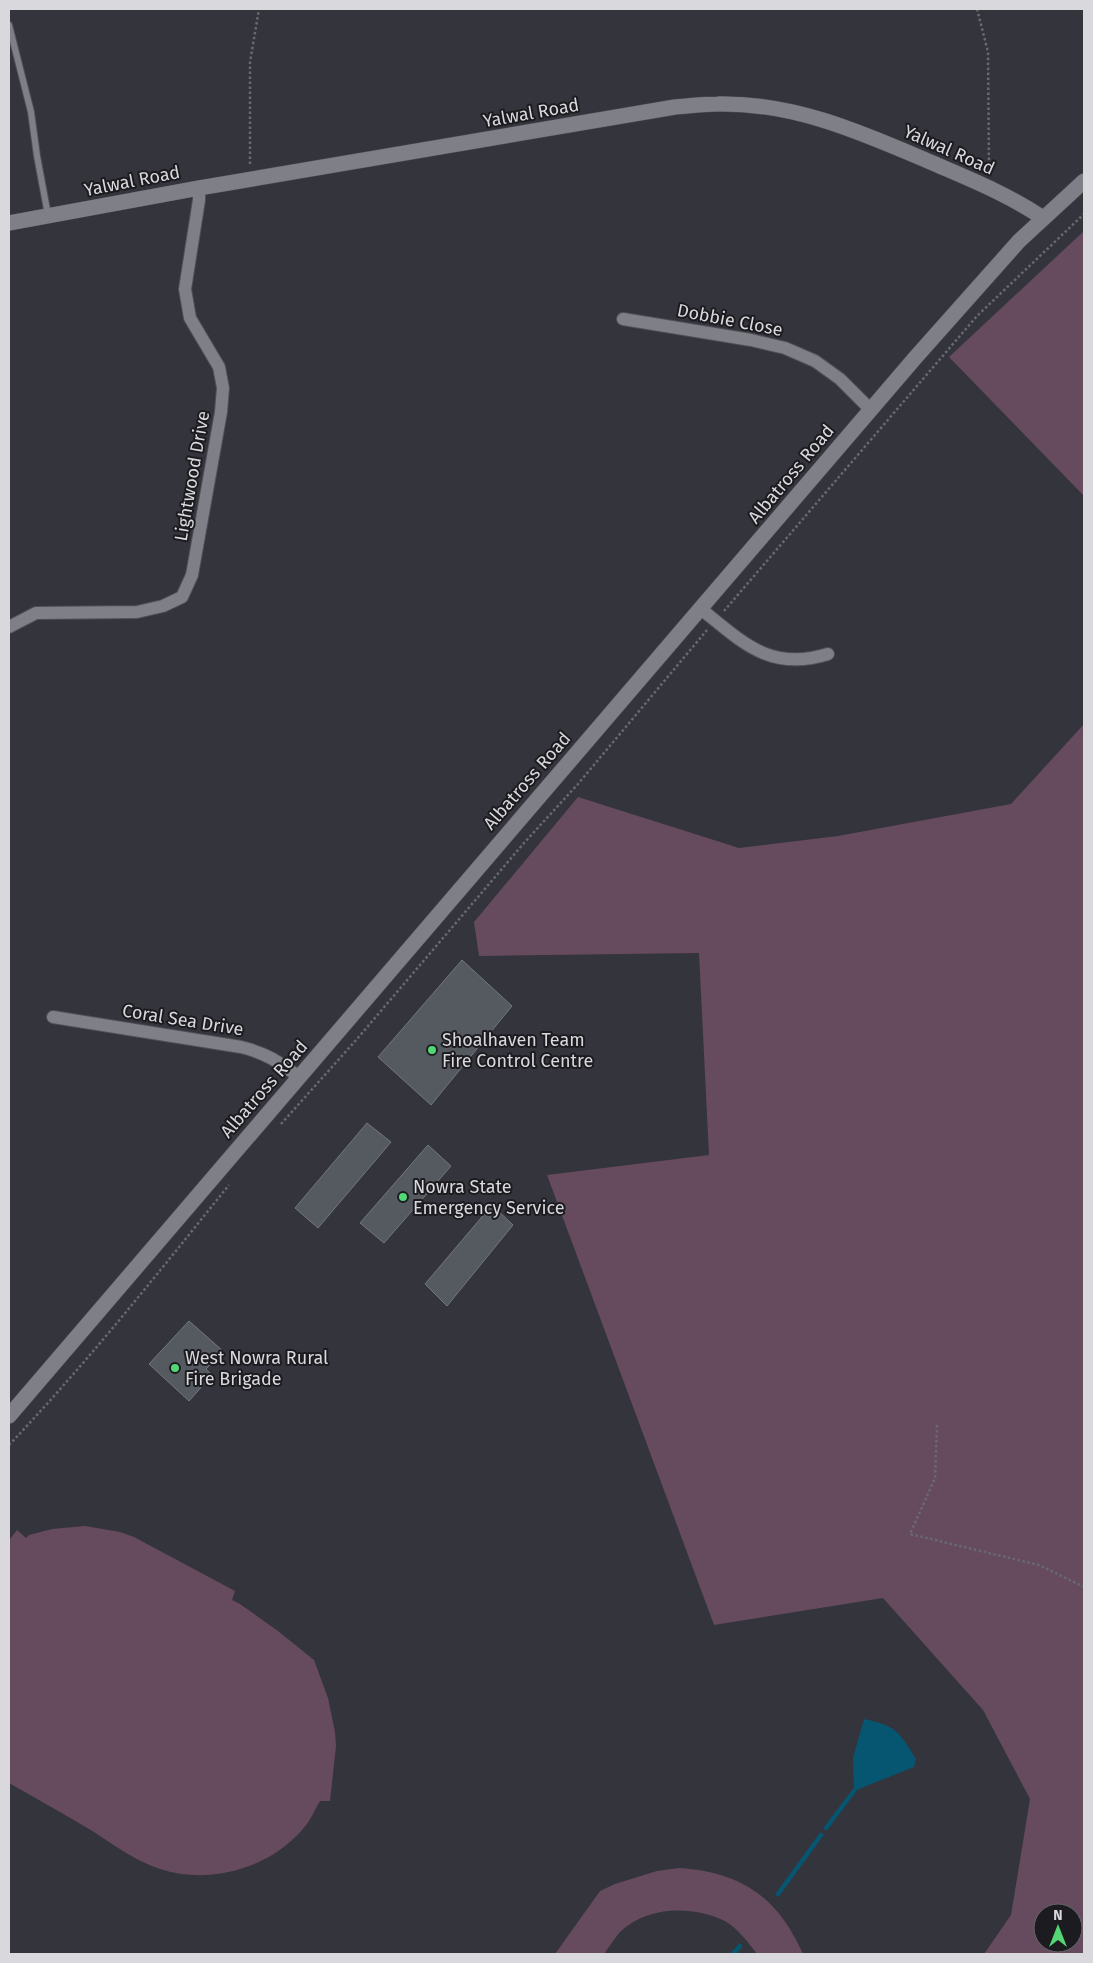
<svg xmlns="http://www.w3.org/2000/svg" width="1093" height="1963" viewBox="0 0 1093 1963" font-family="'Fira Sans',sans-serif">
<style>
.green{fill:#664a5e;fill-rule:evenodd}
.water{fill:#065672}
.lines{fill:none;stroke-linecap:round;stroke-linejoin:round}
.stream{stroke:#065672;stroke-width:4.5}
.building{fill:#555a61;stroke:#72777f}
.service-casing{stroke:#505157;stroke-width:8}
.minor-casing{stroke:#505157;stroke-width:14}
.tertiary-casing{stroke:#505157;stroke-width:16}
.secondary-casing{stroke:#505157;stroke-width:16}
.path{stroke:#696970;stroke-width:2.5;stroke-dasharray:2.5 2.5;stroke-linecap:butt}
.service{stroke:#7e7f87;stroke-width:6}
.minor{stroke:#7e7f87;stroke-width:12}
.tertiary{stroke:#7e7f87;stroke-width:15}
.secondary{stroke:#7e7f87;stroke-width:15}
.poi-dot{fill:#53d673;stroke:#1c1c20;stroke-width:2}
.labels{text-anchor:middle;stroke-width:4;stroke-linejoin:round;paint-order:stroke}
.street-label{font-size:18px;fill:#d8d8dd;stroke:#1c1c20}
.poi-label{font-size:18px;fill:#d8d8dd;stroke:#1c1c20;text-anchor:start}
</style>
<rect width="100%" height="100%" fill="#34343c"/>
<path class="green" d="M 1084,231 L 1084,496 L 949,357 Z
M 1084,724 L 1084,1954 L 984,1954 L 1011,1915 L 1030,1799 L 983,1710 L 883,1598 L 714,1625 L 547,1175 L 709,1155 L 699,953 L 479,956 L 474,922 L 578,797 L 739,848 L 838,836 L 1011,804 ZM 1043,1913 L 1073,1913 L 1073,1943 L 1043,1943 Z
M 85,1526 L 120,1532 L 134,1537 L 235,1591 L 232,1600 L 240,1604 L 278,1631 L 314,1660 L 328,1698 L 335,1732 L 336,1746 L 330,1801 L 320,1801 C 314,1811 310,1822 302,1830 C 268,1869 209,1885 160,1869 C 136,1861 115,1846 94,1832 C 66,1815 37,1799 9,1783 L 9,1540 L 17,1530 L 26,1538 L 29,1535 L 52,1529 Z
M 679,1868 C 741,1872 778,1897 803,1954 L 757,1954 C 749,1943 737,1928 725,1921 C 693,1905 646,1906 620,1932 C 614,1939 609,1947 604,1954 L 555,1954 L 600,1891 L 615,1884 L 657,1871 Z"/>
<path class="water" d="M 864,1719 C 896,1725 900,1733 916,1759 L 914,1767 L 854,1791 L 853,1758 Z"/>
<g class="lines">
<path class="stream" d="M 826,1828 L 854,1791
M 778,1894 L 821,1835
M 733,1954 L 740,1946"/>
</g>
<path class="building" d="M 462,960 L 512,1006 L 431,1105 L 378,1057 Z
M 367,1123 L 391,1142 L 318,1228 L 295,1208 Z
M 428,1145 L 451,1166 L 384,1243 L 360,1223 Z
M 492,1205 L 513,1225 L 447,1306 L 425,1284 Z
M 189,1321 L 223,1351 L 206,1369 L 212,1375 L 189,1401 L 149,1364 Z"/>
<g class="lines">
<defs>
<path id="service" d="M 9,25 L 31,112 L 37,156 L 48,215"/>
<path id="minor" d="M 623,319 L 751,340 L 785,348 L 815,361 L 840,379 L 871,410
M 701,609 C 743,643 771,672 828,654
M 9,627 L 36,613 L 137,612 L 163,606 L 182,597 L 192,575 L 221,412 L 223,388 L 219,367 L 190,318 L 185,289 L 199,200 L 199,188
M 53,1017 L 241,1047 C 266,1053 279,1062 299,1077"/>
<path id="tertiary" d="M 9,223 L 199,188 L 675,107 C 689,106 703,104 717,104 C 795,102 865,134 935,164 C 972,180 1009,195 1043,218"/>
<path id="secondary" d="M 9,1416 L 915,358 L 1019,241 L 1084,181"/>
</defs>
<use href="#service" class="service-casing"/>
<use href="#minor" class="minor-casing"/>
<use href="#tertiary" class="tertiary-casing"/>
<use href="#secondary" class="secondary-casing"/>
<path class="path" d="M 977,9 L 988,52 L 989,171
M 250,164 L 250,62 L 259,9
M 724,611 L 977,316 L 1084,214
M 281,1124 L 357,1039 L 524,843 L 578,784 L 707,630
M 937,1425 L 935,1478 L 910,1534 L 1039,1565 L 1084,1587
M 9,1445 C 87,1363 158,1273 229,1185"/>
<use href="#service" class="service"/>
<use href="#minor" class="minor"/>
<use href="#tertiary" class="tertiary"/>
<use href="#secondary" class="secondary"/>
</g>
<g class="poi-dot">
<circle cx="432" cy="1050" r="5"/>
<circle cx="403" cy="1197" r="5"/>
<circle cx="175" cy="1368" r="5"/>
</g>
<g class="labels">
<g class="street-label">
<text transform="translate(531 113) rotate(-10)" y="6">Yalwal Road</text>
<text transform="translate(949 150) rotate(24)" y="6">Yalwal Road</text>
<text transform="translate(132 181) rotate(-11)" y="6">Yalwal Road</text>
<text transform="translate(730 320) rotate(11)" y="6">Dobbie Close</text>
<text transform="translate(791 474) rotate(-50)" y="6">Albatross Road</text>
<text transform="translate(192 476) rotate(-80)" y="6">Lightwood Drive</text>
<text transform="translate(527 781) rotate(-49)" y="6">Albatross Road</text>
<text transform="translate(183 1020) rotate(9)" y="6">Coral Sea Drive</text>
<text transform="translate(264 1089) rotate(-49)" y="6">Albatross Road</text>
</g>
<g class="poi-label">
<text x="442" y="1046">Shoalhaven Team<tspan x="442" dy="21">Fire Control Centre</tspan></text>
<text x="413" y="1193">Nowra State<tspan x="413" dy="21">Emergency Service</tspan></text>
<text x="185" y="1364">West Nowra Rural<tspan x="185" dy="21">Fire Brigade</tspan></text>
</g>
</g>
<rect width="1093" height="1963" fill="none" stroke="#d8d8dd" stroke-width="20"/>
<g transform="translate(1058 1928)"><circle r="24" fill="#1c1c20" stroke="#67676c"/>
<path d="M0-4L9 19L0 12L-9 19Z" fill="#53d673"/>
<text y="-8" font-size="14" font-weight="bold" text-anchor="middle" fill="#d8d8dd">N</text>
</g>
</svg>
